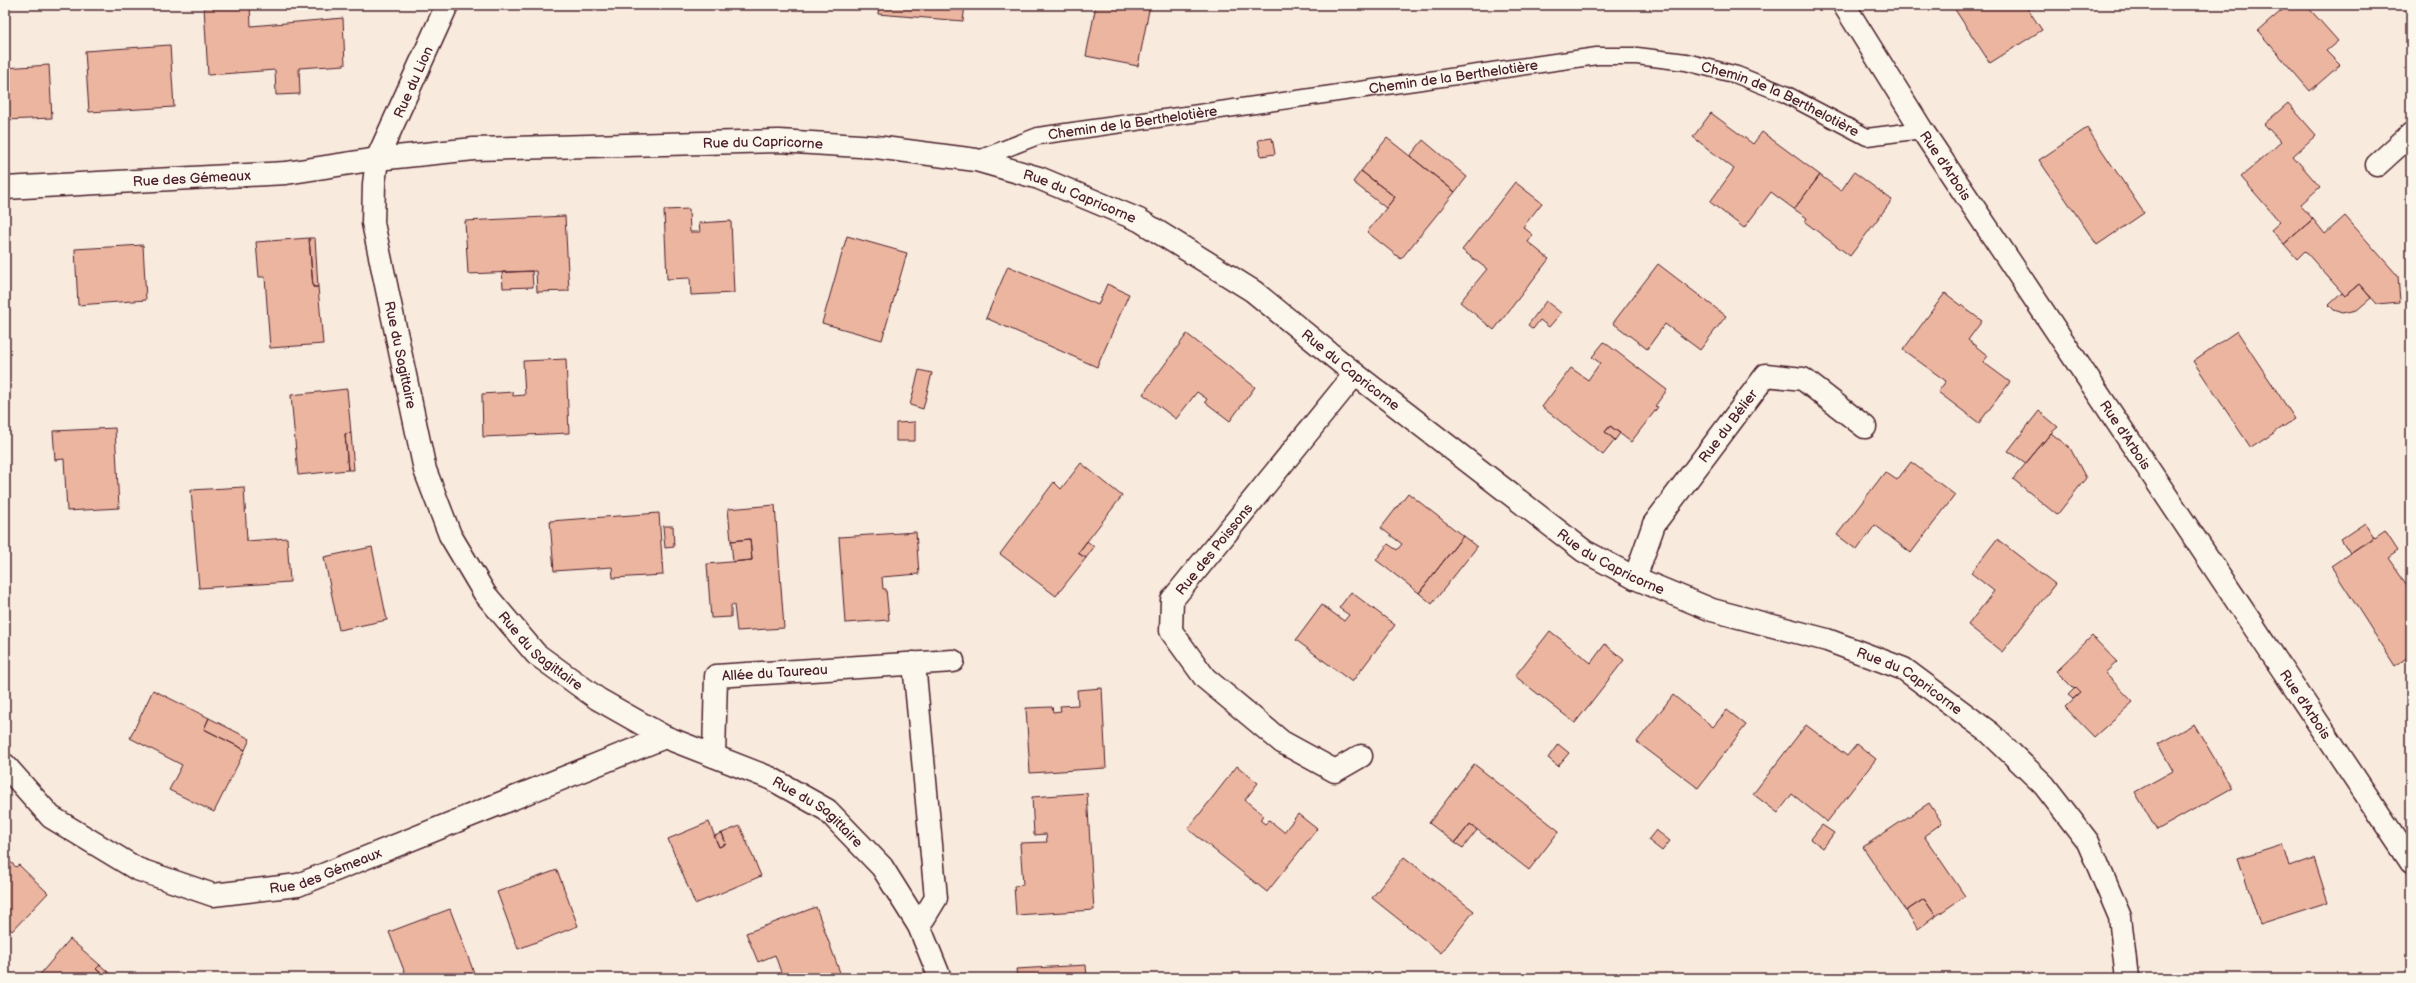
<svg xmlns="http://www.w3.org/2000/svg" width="2416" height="983" viewBox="0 0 2416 983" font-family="'Balsamiq Sans',sans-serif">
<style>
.building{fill:#ecb5a0;stroke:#4a1f2b}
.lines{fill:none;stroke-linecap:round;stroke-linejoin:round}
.lane-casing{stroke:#4a1f2b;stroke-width:19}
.street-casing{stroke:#4a1f2b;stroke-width:25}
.lane{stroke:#fbf7ec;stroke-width:16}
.street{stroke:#fbf7ec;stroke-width:22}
.labels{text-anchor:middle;stroke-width:3;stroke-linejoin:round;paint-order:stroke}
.street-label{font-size:14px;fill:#4a1f2b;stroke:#fbf7ec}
</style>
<rect width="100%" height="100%" fill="#f8eadd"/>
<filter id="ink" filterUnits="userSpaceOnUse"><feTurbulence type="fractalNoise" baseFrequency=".025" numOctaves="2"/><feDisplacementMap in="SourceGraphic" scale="8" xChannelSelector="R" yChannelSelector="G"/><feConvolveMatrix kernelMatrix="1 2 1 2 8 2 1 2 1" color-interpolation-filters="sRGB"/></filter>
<g filter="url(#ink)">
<path class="building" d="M 250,5 L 251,26 L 343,18 L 345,65 L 299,68 L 300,94 L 276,95 L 275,70 L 208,75 L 204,7 Z
M 879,5 L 965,5 L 963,21 L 878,14 Z
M 1096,5 L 1150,5 L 1138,66 L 1086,56 Z
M 1952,5 L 2025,5 L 2042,30 L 1990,63 Z
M 2288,5 L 2306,5 L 2338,41 L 2326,51 L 2340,65 L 2310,91 L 2258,31 Z
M 170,45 L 174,107 L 89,112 L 85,51 Z
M 49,65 L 52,118 L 5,120 L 5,68 Z
M 2288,103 L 2316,135 L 2293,156 L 2320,187 L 2300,205 L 2313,219 L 2284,244 L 2271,230 L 2280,222 L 2241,177 L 2281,142 L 2264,124 Z
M 1711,113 L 1753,144 L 1762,132 L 1820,175 L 1794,209 L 1771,192 L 1744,228 L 1710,202 L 1734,169 L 1693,137 Z
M 2087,128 L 2144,213 L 2097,245 L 2039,160 Z
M 1272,138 L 1275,154 L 1261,156 L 1258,140 Z
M 1387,138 L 1455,192 L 1401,259 L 1367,232 L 1395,197 L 1361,171 Z
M 1423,140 L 1467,177 L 1455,192 L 1410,156 Z
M 1361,171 L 1395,197 L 1386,208 L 1353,182 Z
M 1854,172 L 1892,200 L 1850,256 L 1805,222 L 1807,218 L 1794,209 L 1820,175 L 1841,191 Z
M 1515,182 L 1542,203 L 1523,227 L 1533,235 L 1528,242 L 1549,259 L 1494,330 L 1460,302 L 1487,269 L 1462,250 Z
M 689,209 L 690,232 L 700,232 L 699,223 L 731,221 L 734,293 L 691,295 L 690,278 L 667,279 L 664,210 Z
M 565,216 L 569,291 L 537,292 L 536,271 L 468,274 L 465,221 Z
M 2345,216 L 2398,276 L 2400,302 L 2377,304 L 2359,284 L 2345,296 L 2305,251 L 2297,259 L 2284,244 L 2313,219 L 2325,234 Z
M 847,236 L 907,253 L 882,340 L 822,323 Z
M 309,238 L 315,238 L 318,287 L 313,287 Z
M 309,238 L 313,287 L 318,287 L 323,344 L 270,348 L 265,277 L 259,277 L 256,242 Z
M 143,245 L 146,300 L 78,305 L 75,249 Z
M 1658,264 L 1726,316 L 1700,350 L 1665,324 L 1647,349 L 1613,323 Z
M 1008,266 L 1098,305 L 1107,284 L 1129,294 L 1097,367 L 986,318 Z
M 532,271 L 533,287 L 503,288 L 502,272 Z
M 2359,284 L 2371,298 L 2357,310 L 2343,313 L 2334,310 L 2329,305 L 2342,293 L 2345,296 Z
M 1945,293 L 1982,321 L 1968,340 L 1988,356 L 1983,362 L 2010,382 L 1979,423 L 1938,392 L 1946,381 L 1903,350 Z
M 1546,301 L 1561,313 L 1549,327 L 1540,320 L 1533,329 L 1528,325 Z
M 2237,331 L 2295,419 L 2251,448 L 2193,361 Z
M 1187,334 L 1255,387 L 1230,421 L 1205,402 L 1207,399 L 1197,392 L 1176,419 L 1143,394 Z
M 1604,342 L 1667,390 L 1655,406 L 1658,407 L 1631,442 L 1610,426 L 1605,432 L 1615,440 L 1603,455 L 1542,407 L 1571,368 L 1588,380 L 1600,363 L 1592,357 Z
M 566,359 L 569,433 L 483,437 L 482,394 L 513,392 L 513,396 L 525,395 L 523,361 Z
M 919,370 L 932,373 L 923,409 L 910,405 Z
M 347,389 L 351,433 L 345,434 L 348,470 L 298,475 L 291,395 Z
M 2039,411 L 2058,427 L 2051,433 L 2026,463 L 2008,451 Z
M 915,422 L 915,441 L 896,441 L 896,423 Z
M 1610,426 L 1620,433 L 1615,440 L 1605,432 Z
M 115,428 L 119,508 L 67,511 L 64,459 L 55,460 L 53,431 Z
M 351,433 L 354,470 L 348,470 L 345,434 Z
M 2051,433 L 2070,448 L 2086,478 L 2057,515 L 2013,479 Z
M 1911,462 L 1955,495 L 1911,553 L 1875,525 L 1857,550 L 1837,535 L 1885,472 L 1897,480 Z
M 1081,463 L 1122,496 L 1078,553 L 1086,558 L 1056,596 L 1000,554 L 1054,482 L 1061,489 Z
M 244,487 L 247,541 L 287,538 L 290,582 L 199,588 L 191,490 Z
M 1408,493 L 1463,536 L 1419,593 L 1376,560 L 1388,544 L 1397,550 L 1402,544 L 1381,528 Z
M 775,505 L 784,628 L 737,631 L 734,605 L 731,605 L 731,617 L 711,618 L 707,564 L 752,560 L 750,539 L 731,541 L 728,509 Z
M 659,513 L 663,575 L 613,578 L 612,567 L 554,571 L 550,521 Z
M 2365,523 L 2374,537 L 2350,553 L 2341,539 Z
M 663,526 L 673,526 L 674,547 L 665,548 Z
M 2385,531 L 2398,551 L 2388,558 L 2411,591 L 2411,655 L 2395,666 L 2331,566 L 2374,537 L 2375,538 Z
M 916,532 L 919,574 L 882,577 L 883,589 L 886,589 L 889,620 L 845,623 L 839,537 Z
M 1463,536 L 1477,547 L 1432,604 L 1419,593 Z
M 750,539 L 752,560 L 733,562 L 731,541 Z
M 1997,539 L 2055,584 L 2002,652 L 1968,625 L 1994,591 L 1971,573 Z
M 1087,541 L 1094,547 L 1086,558 L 1078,553 Z
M 372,547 L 387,620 L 339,630 L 324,557 Z
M 1351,592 L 1395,625 L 1352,682 L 1296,640 L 1322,605 L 1344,621 L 1349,615 L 1339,608 Z
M 1550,631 L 1591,663 L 1605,644 L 1624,660 L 1575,723 L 1515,676 Z
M 2092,636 L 2117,662 L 2105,673 L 2133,702 L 2094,737 L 2065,707 L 2081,692 L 2076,687 L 2074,689 L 2056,671 Z
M 2076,687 L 2081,692 L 2073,699 L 2068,695 Z
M 1102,688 L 1106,768 L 1030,773 L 1026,708 L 1052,707 L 1053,712 L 1061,711 L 1060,706 L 1078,705 L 1077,690 Z
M 153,690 L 209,718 L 204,729 L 245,750 L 214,812 L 169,790 L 182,765 L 130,738 Z
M 1673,695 L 1713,727 L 1727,710 L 1746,725 L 1698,788 L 1637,742 Z
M 209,718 L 250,739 L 245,750 L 204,729 Z
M 2194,724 L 2232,788 L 2157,830 L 2135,792 L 2173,771 L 2158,744 Z
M 1806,725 L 1847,756 L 1857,744 L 1876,759 L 1827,822 L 1792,794 L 1778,813 L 1753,794 Z
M 1558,744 L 1569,753 L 1558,766 L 1548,758 Z
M 1474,764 L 1559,831 L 1529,870 L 1470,824 L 1455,843 L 1429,823 Z
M 1237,766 L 1258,783 L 1245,800 L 1263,815 L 1260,820 L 1265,824 L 1269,820 L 1284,832 L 1298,814 L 1317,829 L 1267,892 L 1188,829 Z
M 1087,793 L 1094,910 L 1016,915 L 1014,886 L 1023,885 L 1020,843 L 1047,842 L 1046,834 L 1034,835 L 1032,797 Z
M 1929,803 L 1942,823 L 1924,836 L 1965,896 L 1936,916 L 1924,899 L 1906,911 L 1863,847 Z
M 709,822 L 719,847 L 726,844 L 722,833 L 740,826 L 761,876 L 695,904 L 668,839 Z
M 1470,824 L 1477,830 L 1463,848 L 1455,843 Z
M 1822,825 L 1834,833 L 1823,848 L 1811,839 Z
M 1656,830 L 1670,841 L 1662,851 L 1648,840 Z
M 722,833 L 726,844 L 719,847 L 714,836 Z
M 2282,844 L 2289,867 L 2314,858 L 2328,902 L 2260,924 L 2238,858 Z
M 5,857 L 16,867 L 19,865 L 48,893 L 12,931 L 5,924 Z
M 1404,857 L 1474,911 L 1441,953 L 1372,898 Z
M 557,870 L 578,926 L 518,949 L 497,892 Z
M 1924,899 L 1936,916 L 1918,929 L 1906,911 Z
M 816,907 L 842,978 L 783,978 L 775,955 L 758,962 L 746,933 Z
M 450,909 L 476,978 L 407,978 L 389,932 Z
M 70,939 L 100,965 L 96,969 L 107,978 L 37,978 Z
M 100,965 L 115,978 L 107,978 L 96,969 Z
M 1086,965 L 1087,978 L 1017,978 L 1016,969 Z"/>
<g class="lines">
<defs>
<g id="lane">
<path id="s1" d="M 976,160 L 1038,136 L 1597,56 L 1637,56 L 1686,62 L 1737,75 L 1785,94 L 1867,137 L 1922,130"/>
</g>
<g id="street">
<path id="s2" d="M 447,5 L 377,159 L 374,184 L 373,223 L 425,470 L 450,535 L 485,594 L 536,654 L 598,699 L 665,737 L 770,778 L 827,810 L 882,867 L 919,926 L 940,978"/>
<path id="s3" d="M 1844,5 L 1922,130 L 2411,862"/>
<path d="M 2377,165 L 2411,134"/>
<path id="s4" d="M 5,188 L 286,173 L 377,159 L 474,149 L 779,141 L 876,147 L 976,160 L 1039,178 L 1139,220 L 1253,291 L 1355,374 L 1584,551 L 1635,578 L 1712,610 L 1827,640 L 1904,669 L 1990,733 L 2044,785 L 2088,842 L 2120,917 L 2127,978"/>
<path d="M 1355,374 L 1172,600 L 1171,631 L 1205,678 L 1282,742 L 1335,771 L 1361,756"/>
<path id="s5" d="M 1635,578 L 1654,524 L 1766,375 L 1803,379 L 1865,427"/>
<path d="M 914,663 L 936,898 L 919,926"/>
<path id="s6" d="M 714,756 L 716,676 L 953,661"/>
<path id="s7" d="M 5,765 L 51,817 L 137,869 L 213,895 L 298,885 L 665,737"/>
</g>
</defs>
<use href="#lane" class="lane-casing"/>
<use href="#street" class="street-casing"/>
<use href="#lane" class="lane"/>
<use href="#street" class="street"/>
</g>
</g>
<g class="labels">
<g class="street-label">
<text dy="5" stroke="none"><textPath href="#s1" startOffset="486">Chemin de la Berthelotière</textPath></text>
<text transform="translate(413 82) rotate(-66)" y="5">Rue du Lion</text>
<text dy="5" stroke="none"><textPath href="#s1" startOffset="822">Chemin de la Berthelotière</textPath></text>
<text dy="5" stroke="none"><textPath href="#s1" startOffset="162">Chemin de la Berthelotière</textPath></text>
<text dy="5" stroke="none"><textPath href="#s4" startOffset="760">Rue du Capricorne</textPath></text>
<text dy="5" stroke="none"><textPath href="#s3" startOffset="190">Rue d'Arbois</textPath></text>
<text dy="5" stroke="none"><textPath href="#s4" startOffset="187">Rue des Gémeaux</textPath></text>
<text dy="5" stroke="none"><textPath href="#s4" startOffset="1084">Rue du Capricorne</textPath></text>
<text dy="5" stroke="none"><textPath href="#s2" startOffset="368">Rue du Sagittaire</textPath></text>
<text dy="5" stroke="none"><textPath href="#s4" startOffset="1408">Rue du Capricorne</textPath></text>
<text dy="5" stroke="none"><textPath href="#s5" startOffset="180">Rue du Bélier</textPath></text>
<text dy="5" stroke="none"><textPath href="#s3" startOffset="514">Rue d'Arbois</textPath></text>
<text transform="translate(1214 549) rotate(-51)" y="5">Rue des Poissons</text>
<text dy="5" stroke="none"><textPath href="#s4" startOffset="1732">Rue du Capricorne</textPath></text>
<text dy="5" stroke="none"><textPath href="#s2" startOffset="704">Rue du Sagittaire</textPath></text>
<text dy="5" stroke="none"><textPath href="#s6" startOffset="139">Allée du Taureau</textPath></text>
<text dy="5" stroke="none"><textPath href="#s4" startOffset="2056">Rue du Capricorne</textPath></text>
<text dy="5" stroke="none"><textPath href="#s3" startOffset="838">Rue d'Arbois</textPath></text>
<text dy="5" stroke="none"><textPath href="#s2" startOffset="1028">Rue du Sagittaire</textPath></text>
<text dy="5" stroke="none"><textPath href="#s7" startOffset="366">Rue des Gémeaux</textPath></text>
</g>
</g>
<rect width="2416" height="983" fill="none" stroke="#fbf7ec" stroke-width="20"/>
<rect x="10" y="10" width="2396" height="963" fill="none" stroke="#4a1f2b" stroke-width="1.5" filter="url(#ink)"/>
</svg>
